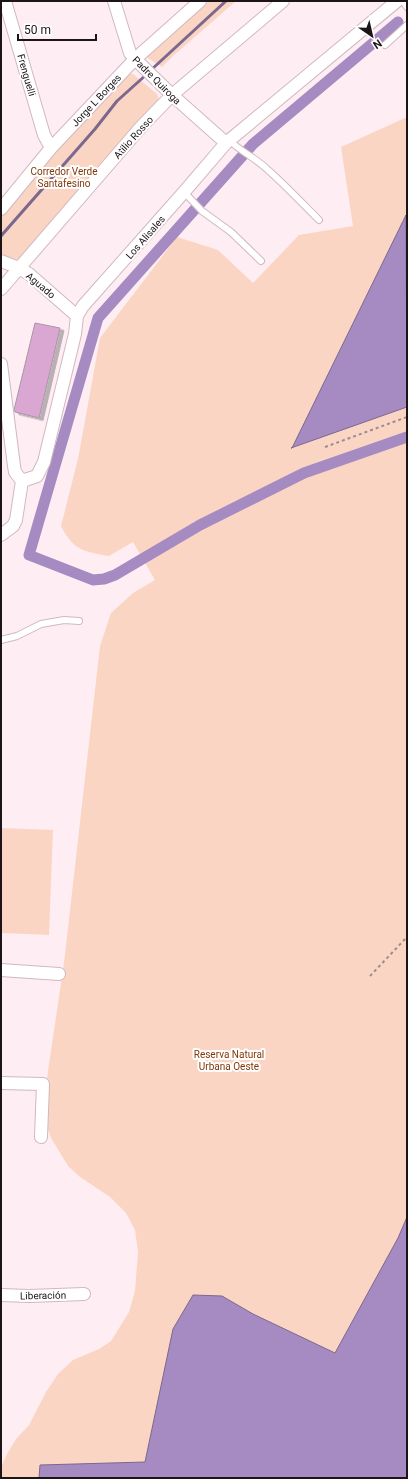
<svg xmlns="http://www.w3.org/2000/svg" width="408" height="1479" viewBox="0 0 408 1479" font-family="Roboto,sans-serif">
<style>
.green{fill:#fbd5c3}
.water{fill:#a58bc2;stroke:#7c678f}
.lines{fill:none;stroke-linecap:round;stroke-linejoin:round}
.stream{stroke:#7c678f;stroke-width:3}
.canal{stroke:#a58bc2;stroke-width:11}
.building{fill:#daa7d3;stroke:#a896a5;filter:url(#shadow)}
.service-casing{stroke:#d0b8bf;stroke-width:8}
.minor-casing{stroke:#d0b8bf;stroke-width:14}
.path{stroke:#9a8d91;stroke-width:2;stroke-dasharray:3 3;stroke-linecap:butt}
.service{stroke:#fff;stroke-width:6}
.minor{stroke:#fff;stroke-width:12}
.labels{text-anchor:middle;stroke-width:4;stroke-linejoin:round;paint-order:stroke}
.street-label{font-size:10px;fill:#1d1417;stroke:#fff}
.park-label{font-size:10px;fill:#803808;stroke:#fff}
</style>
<defs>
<filter id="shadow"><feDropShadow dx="4" dy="2.5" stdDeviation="0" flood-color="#0004"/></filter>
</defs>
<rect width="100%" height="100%" fill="#feeef3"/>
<path class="green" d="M 209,1 L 236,1 L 173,56 L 162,67 L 146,57 L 148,53 Z
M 129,74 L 133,74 L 157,94 L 159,100 L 156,107 L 24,257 C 14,261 9,258 1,253 L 1,215 L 51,157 Z
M 407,117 L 407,1478 L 1,1478 L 1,1467 L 7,1454 L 16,1439 L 29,1425 L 46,1392 L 58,1374 L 73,1360 L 99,1349 L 111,1341 L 129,1312 L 135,1291 L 138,1252 L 135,1230 L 126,1213 L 110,1197 L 80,1177 L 68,1166 L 51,1138 L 45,1121 L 45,1099 L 48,1071 L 64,963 L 100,646 L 111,613 L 133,593 L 155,580 L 133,542 L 109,556 C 84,552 73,550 61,526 L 78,459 L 100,338 L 177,237 L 218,250 L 253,283 L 299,235 L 353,226 L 341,147 Z
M 1,828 L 53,830 L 49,935 L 1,933 Z"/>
<path class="water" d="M 406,215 L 407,407 L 291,448 L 292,448 Z
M 407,1217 L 407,1478 L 39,1478 L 40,1465 L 145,1462 L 173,1329 L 193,1295 L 222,1296 L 253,1314 L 335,1353 L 398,1238 Z"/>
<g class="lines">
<path class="stream" d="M 151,70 L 226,1
M 1,236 L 95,129 L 117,101 L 147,74"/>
<path class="canal" d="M 398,22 L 253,144 L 98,318 L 29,555 L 93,580 L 104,579 L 115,575 L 200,525 L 304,473 L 407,437"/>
</g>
<path class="building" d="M 35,323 L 60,328 L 39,418 L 15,412 L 14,410 Z"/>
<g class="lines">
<defs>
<path id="service" d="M 403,1 L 407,7
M 385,45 L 407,25
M 229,140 C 241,152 256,158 268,170 C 286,186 302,203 319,220
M 184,192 L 202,211 L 231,232 L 261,261
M 1,640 L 17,636 L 41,624 L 64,620 L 79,621"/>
<path id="minor" d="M 5,1 L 44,135 L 51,148
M 114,1 L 130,53 L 135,59 L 172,95 L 226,143
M 1,209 L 51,148 L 135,59 L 200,1
M 1,261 L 19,268 L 29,274 L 77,316
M 1,289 L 141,127 L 172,95 L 283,1
M 1,364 L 14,466 L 15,472 L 22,481
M 1,535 L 13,526 L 16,520 L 22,481 L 37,476 L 44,462 L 75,334 L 77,316 L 83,306 L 184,192 L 226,143 L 397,1
M 1,970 L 59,974
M 1,1083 L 43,1084 L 41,1137
M 1,1295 L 29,1296 L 84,1294"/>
</defs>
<use href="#service" class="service-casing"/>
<use href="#minor" class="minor-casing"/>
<path class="path" d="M 325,447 L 407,417
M 370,976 L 407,937"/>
<use href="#service" class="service"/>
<use href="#minor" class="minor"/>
</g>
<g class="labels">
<g class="street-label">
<text transform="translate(27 75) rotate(74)" y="4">Frenguelli</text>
<text transform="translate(157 80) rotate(45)" y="4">Padre Quiroga</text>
<text transform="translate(96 100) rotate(-47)" y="4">Jorge L Borges</text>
<text transform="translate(133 137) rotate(-48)" y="4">Atilio Rosso</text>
<text transform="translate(145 237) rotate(-49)" y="4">Los Alisales</text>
<text transform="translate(41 285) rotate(40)" y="4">Aguado</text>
<text transform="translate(43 1295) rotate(-1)" y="4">Liberación</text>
</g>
<g class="park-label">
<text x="64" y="175">Corredor Verde<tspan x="64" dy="12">Santafesino</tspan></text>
<text x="229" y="1058">Reserva Natural<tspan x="229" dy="12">Urbana Oeste</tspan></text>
</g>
</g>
<rect width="408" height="1479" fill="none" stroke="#1d1417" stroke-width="4"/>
<g transform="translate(372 36) rotate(146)" stroke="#ffffff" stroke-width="3" paint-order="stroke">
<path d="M0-3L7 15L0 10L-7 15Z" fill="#1d1417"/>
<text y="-6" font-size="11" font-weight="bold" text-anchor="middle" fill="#1d1417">N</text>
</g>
<path d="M18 34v6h78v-6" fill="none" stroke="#1d1417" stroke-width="2"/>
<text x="24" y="34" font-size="12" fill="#1d1417" stroke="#ffffff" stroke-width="3" paint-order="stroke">50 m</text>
</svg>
